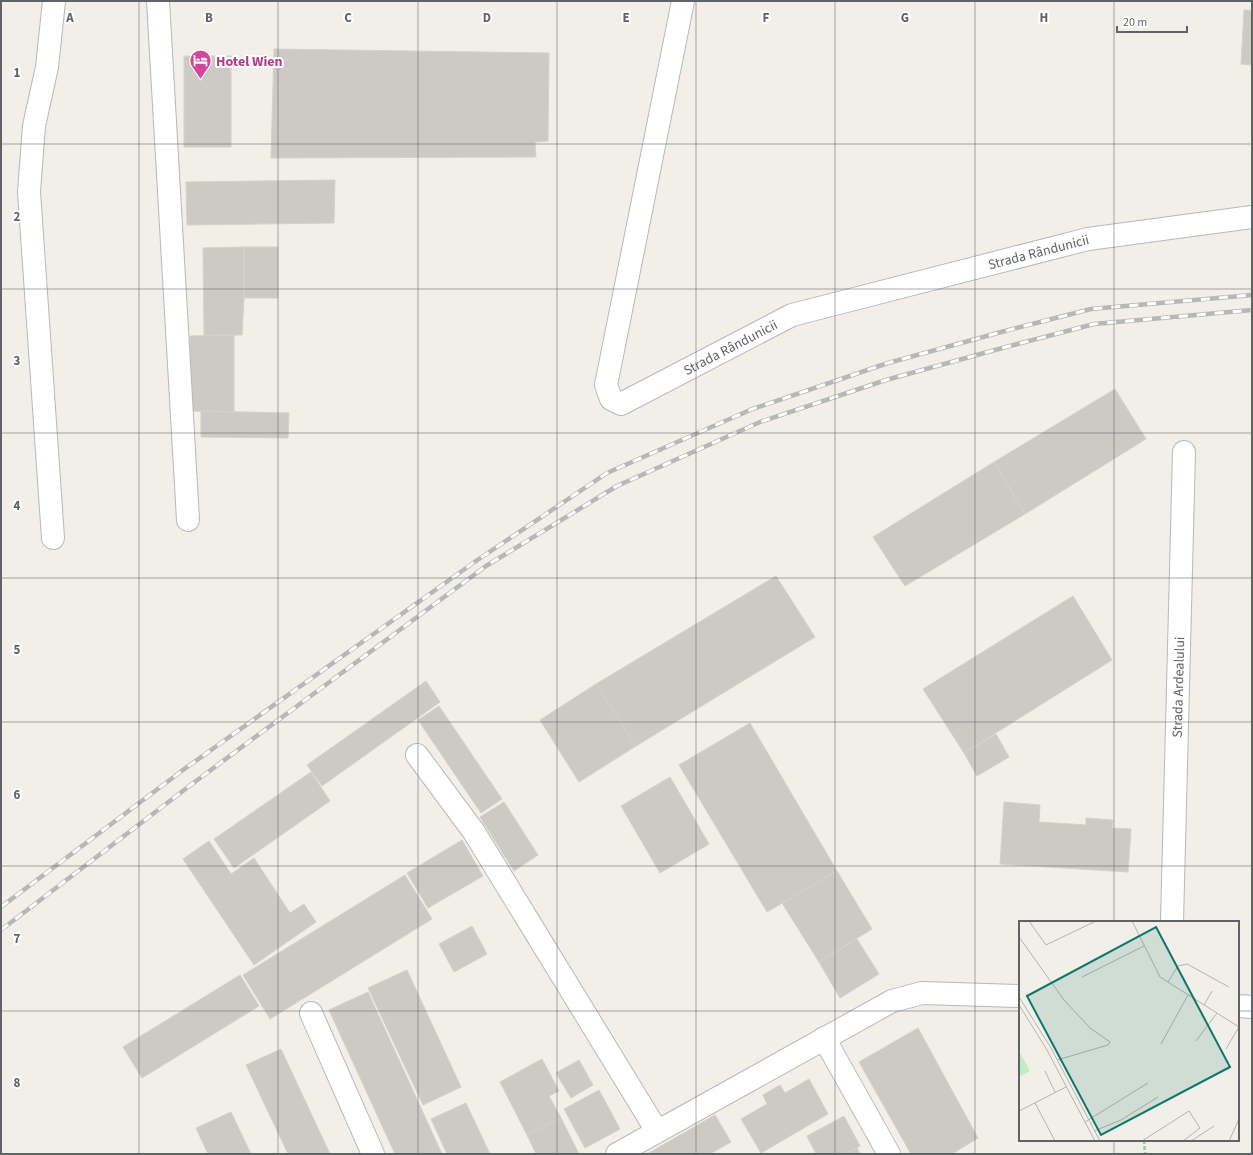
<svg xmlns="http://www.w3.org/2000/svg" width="1253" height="1155" viewBox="0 0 1253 1155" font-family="'Source Sans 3',sans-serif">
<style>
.building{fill:#cccac5;stroke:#d6d1c6}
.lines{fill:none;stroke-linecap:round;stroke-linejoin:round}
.minor-casing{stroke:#b5b8bc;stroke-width:24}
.path{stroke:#9cc7a9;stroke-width:2.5;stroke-dasharray:4 2;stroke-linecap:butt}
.minor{stroke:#fff;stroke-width:22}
.rail-casing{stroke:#b6b7b8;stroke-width:4.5}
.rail{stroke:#fff;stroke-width:3;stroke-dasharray:9;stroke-linecap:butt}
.grid{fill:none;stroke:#5f6368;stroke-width:1;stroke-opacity:0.55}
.labels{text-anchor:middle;stroke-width:4;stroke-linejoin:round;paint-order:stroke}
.hotel-label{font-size:14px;font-weight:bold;fill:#b23c85;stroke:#fff;text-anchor:start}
.street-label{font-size:14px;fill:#5f6368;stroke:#fff}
.inset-road{fill:none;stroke:#b3b3b1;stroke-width:1}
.view{fill:#0f766e;fill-opacity:0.15;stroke:#0f766e;stroke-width:2}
.inset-edge{fill:none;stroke:#5f6368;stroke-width:2}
.grid-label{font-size:13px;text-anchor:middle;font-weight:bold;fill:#5f6368;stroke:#fff;stroke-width:4;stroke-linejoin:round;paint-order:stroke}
</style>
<rect width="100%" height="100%" fill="#f1efe8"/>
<path class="building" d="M 1244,10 L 1252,10 L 1252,65 L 1241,64 Z
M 274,49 L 549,53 L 548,141 L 535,142 L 536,157 L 271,158 Z
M 184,56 L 231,56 L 231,147 L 184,147 Z
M 335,180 L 334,223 L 187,225 L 186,182 Z
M 244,247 L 244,298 L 242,335 L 204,335 L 203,248 Z
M 244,247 L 278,247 L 278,298 L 244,298 Z
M 234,335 L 234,412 L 190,411 L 190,336 Z
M 1115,389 L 1146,439 L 1025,514 L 994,462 Z
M 201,411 L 289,413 L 288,438 L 201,437 Z
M 994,462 L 1025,514 L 905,586 L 873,537 Z
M 776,576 L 815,637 L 636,746 L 596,684 Z
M 1073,596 L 1112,660 L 964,753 L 923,689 Z
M 426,681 L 440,702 L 322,786 L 307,765 Z
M 596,684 L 636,746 L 579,782 L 540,720 Z
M 439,706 L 502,799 L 481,813 L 418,720 Z
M 750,723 L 837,871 L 767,912 L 679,765 Z
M 996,734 L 1009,757 L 977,776 L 964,753 Z
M 311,772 L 330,801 L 234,868 L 214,839 Z
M 670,777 L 709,844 L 660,873 L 621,806 Z
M 504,802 L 538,855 L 514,871 L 480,817 Z
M 1004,802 L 1040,805 L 1039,822 L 1086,825 L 1086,818 L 1113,820 L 1112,828 L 1131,829 L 1128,872 L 1000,864 Z
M 462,840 L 483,876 L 428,908 L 407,873 Z
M 209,841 L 231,874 L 254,858 L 290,913 L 304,904 L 316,922 L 254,965 L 183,859 Z
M 837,871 L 872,929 L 819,962 L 782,903 Z
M 405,875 L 432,919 L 270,1019 L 243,975 Z
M 472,926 L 487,954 L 454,972 L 439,944 Z
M 857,939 L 879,974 L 840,998 L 819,962 Z
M 407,970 L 461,1087 L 423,1105 L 368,988 Z
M 240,975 L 259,1006 L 142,1078 L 123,1047 Z
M 368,992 L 442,1154 L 395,1154 L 329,1010 Z
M 918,1028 L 978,1138 L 952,1154 L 911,1154 L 859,1062 Z
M 281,1049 L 330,1154 L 288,1154 L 246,1065 Z
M 542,1059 L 559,1091 L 549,1096 L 561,1118 L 527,1135 L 500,1082 Z
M 579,1060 L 593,1085 L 571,1098 L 556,1073 Z
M 809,1079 L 828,1114 L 761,1153 L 741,1119 L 767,1104 L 763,1095 L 780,1085 L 785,1093 Z
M 599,1090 L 620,1129 L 585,1148 L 564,1109 Z
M 466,1103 L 490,1154 L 447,1154 L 431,1119 Z
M 231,1112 L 251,1154 L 208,1154 L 196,1128 Z
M 715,1115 L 731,1142 L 710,1154 L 647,1154 Z
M 844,1116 L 860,1146 L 845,1154 L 816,1154 L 807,1136 Z
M 561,1118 L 579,1154 L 536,1154 L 527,1135 Z
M 857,1148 L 860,1154 L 845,1154 Z"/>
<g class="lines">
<defs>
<g id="minor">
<path d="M 158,1 L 188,520"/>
<path id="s1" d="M 683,1 L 606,385 L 611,399 L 621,404 L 792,315 L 1088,239 L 1252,217"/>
<path d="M 53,538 L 29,192 L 34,126 L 47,67 L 54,1"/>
<path d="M 417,755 L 474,832 L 657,1131"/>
<path id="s2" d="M 1172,922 L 1184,452"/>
<path d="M 1238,1006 L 1252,1007"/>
<path d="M 311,1013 L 373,1154"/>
<path d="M 824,1038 L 889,1154"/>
<path d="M 617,1154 L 892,1001 L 922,993 L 1020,996"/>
</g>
</defs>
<use href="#minor" class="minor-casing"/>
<path class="path" d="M 1144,1140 L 1145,1154"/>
<use href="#minor" class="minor"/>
<defs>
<path id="rail" d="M 1,907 L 183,770 L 476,561 L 607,473 L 750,410 L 888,363 L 1005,331 L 1091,309 L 1252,295
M 1,930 L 192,784 L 486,566 L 617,486 L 760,422 L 886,380 L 1006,347 L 1094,324 L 1252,310"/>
</defs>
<use href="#rail" class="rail-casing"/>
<use href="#rail" class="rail"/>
</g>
<path class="grid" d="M 139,1 L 139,1154M 278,1 L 278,1154M 418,1 L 418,1154M 557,1 L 557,1154M 696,1 L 696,1154M 835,1 L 835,1154M 975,1 L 975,1154M 1114,1 L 1114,922M 1,144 L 1252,144M 1,289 L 1252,289M 1,433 L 1252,433M 1,578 L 1252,578M 1,722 L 1252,722M 1,866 L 1252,866M 1,1011 L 1020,1011M 1238,1011 L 1252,1011M 1114,1140 L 1114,1154"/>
<defs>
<symbol id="hotel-pin" viewBox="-11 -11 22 30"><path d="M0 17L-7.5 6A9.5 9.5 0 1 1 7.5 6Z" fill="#d1479c" stroke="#fff"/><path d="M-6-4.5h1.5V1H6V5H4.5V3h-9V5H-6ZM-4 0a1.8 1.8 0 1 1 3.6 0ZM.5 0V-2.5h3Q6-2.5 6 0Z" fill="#fff"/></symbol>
</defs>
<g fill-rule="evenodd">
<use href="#hotel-pin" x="188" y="48" width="25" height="34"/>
</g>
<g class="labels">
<g class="hotel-label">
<text x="216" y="66">Hotel Wien</text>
</g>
<g class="street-label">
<text dy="5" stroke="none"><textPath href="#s1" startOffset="865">Strada Rândunicii</textPath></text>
<text dy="5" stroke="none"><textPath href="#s1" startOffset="541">Strada Rândunicii</textPath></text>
<text dy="5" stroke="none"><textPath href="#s2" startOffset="235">Strada Ardealului</textPath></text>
</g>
</g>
<g transform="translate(1019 921)">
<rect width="220" height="220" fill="#f1efe8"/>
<path d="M 1,132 L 11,150 L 2,155 L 0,151 Z" fill="#c5e8c5"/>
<path class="inset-road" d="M 10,0 L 27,24 L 77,0M 113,0 L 141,56 L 220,106M 0,16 L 45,79 L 71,107 L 91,121 L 89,124 L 38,139M 63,56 L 125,25M 149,61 L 159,45 L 168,43 L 210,66M 0,76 L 32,127 L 81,220M 0,84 L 28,129 L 76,220M 185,84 L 193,70M 177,120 L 198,92M 142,123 L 169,74M 207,128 L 220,106M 26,150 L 36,171M 16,182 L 36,220M 0,190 L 47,166M 66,201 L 129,162M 75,210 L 102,199 L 139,176M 123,220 L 170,190 L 181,207 L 164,220M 172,220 L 195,205M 210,220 L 220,198"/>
<path class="view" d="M 137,6 L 211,146 L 82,214 L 8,75 Z"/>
<rect width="220" height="220" class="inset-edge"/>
</g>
<g class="grid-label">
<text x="70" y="22">A</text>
<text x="209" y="22">B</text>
<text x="348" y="22">C</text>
<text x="487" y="22">D</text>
<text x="626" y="22">E</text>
<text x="766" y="22">F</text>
<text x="905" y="22">G</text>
<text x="1044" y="22">H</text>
<text x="17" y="77">1</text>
<text x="17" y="221">2</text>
<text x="17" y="365">3</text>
<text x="17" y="510">4</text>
<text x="17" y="654">5</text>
<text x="17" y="799">6</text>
<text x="17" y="943">7</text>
<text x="17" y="1087">8</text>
</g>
<rect width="1253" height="1155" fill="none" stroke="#5f6368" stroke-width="4"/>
<path d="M1117 26v6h70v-6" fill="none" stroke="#5f6368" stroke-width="2"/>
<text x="1123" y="26" font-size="12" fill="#5f6368" stroke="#ffffff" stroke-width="3" paint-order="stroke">20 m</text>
</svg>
